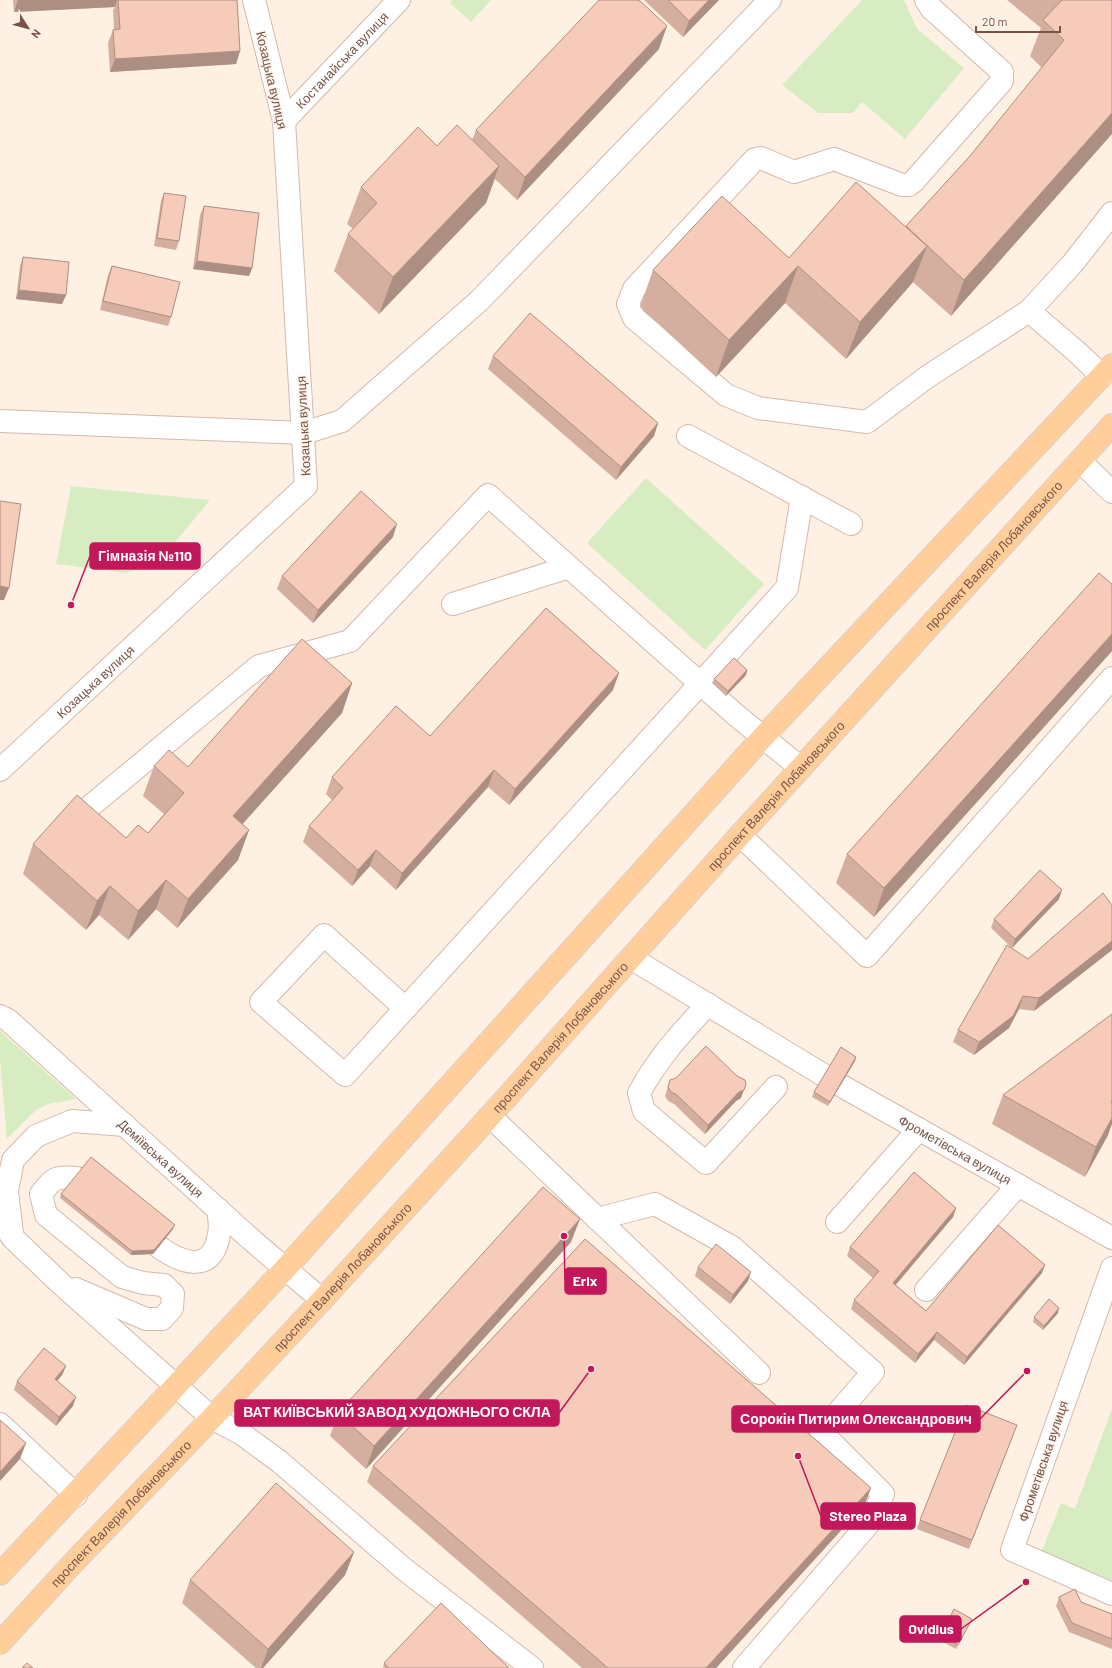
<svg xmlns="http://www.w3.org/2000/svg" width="1112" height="1668" viewBox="0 0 1112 1668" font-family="Barlow,sans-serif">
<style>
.green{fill:#d7edc1}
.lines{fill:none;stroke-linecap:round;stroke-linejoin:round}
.minor-casing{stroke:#d3b9ab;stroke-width:24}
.major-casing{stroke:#dcd2cf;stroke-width:24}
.minor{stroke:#fff;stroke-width:22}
.major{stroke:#ffce9a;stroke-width:22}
.wall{fill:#d4af9f}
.shaded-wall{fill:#ac8e82}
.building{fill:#f6cbb9;stroke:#ac8e82}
.labels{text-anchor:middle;stroke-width:3;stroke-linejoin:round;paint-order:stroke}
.street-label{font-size:13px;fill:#795347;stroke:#fff5ec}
.leader{fill:none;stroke:#c2185b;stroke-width:1.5}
.callout-dot{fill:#c2185b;stroke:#fff5ec;stroke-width:1.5}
.callout{fill:#c2185b;stroke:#c2185b;stroke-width:1.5}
.callout-label{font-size:14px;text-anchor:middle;font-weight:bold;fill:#fff}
</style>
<rect width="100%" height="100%" fill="#fef1e4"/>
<path class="green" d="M 453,0 L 491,0 L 471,22 L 450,3 Z
M 862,0 L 904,0 L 917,29 L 964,68 L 905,139 L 862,102 L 853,113 L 818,113 L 782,85 Z
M 646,478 L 764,584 L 705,650 L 587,543 Z
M 71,486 L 210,500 L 159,562 L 127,573 L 56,564 Z
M 0,1031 L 76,1099 L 48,1104 L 36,1110 L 7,1139 L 0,1061 Z
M 1112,1409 L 1112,1583 L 1041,1553 L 1061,1503 L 1075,1509 Z"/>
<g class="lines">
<defs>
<g id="minor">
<path d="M 926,0 L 931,8 L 1002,72 L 1002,81 L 913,182 L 909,185 L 902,185 L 834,159 L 794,172 L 761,158 L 755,159 L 634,289 L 628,304 L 634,318 L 726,395 L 758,408 L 867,422 L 927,377 L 1029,311 L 1073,263 L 1112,213"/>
<path id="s1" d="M 284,121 L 399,0"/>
<path d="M 1029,311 L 1078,353 L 1102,376"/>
<path d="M 0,421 L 304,433 L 342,421 L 479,301 L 770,0"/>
<path d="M 688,436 L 851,524"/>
<path d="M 1080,461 L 1112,492"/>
<path d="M 453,604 L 569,567 L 737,716 L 801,768"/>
<path id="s2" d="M 0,770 L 306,486 L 284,121 L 254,0"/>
<path d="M 87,809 L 259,666 L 350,641 L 488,495 L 569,567"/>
<path d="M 740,835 L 867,956 L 1112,678"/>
<path d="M 631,958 L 825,1076"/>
<path d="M 708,1004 C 681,1033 658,1058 639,1093 L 644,1111 L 706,1163 L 776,1087"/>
<path d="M 405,1008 L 324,935 L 261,1002 L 345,1075 L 787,588 L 802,497"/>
<path id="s3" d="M 0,1016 L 8,1020 L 254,1242 L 322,1300"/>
<path id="s4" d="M 840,1085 L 1112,1238"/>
<path d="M 490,1116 L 759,1373"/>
<path d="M 76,1178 C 56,1176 53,1178 41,1194 L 46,1215 L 122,1277 L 143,1283 L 164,1285 L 173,1294 L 172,1308 L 162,1319 L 146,1319 L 76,1289"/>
<path d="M 0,1218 L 12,1237 L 60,1283 L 212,1418 L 242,1434 L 280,1462 L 404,1569 L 532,1668"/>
<path d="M 597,1219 L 655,1204 L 732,1247 L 873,1372 L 821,1432 L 883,1494 L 871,1521 L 744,1668"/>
<path d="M 837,1222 L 919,1129"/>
<path d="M 12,1234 L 7,1191 L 13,1160 L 36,1136 L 72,1121 L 125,1125"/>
<path d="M 159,1247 C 183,1264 213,1274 219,1234 C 221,1226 219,1217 218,1209"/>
<path d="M 1112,1268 L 1012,1550 L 1112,1594"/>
<path d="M 926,1290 L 1018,1185"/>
<path d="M 0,1424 L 76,1495"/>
</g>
<g id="major">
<path d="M 0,1574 L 285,1269 L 763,737 L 1112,365"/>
<path id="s5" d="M 0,1643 L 73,1563 L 212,1418 L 322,1300 L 490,1116 L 740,835 L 1112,425"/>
</g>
</defs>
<use href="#minor" class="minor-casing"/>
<use href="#major" class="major-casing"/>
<use href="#minor" class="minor"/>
<use href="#major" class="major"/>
</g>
<path class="wall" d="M 13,0 L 237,0 L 240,51 L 236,64 L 110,72 L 108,43 L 113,30 L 114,30 L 113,10 L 115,7 L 14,12 Z
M 644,0 L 719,0 L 683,37 Z
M 1007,0 L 1112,0 L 951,316 L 913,282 L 846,359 L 785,303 L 716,377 L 640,307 L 653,270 L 789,258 L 906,226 L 970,156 L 1042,68 L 1030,56 L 1041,28 Z
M 659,49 L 517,200 L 495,179 L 486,203 L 379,314 L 334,271 L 348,234 L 353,229 L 347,224 L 361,187 L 437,146 L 472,140 L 476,130 Z
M 164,193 L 179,241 L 176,250 L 154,246 L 161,201 Z
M 204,206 L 252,268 L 249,276 L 193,269 L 200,215 Z
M 23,257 L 66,295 L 62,304 L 16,299 L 20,266 Z
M 112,266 L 171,317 L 168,326 L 100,310 L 108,275 Z
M 493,356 L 658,423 L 654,436 L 616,480 L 488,369 Z
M 393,537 L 313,623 L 277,589 L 282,576 Z
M 1112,584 L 1112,651 L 874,917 L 836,883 L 847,854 Z
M 747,670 L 746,675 L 726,696 L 712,683 L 714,679 Z
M 352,683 L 342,713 L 242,824 L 249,830 L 238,860 L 177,928 L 156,909 L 128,940 L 99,915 L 86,930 L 23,874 L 33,844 L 126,838 L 148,833 L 164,814 L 143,796 L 154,766 L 188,767 Z
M 613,690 L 509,805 L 488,787 L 396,890 L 370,866 L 352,886 L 303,842 L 309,826 L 332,800 L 326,794 L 332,777 L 430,736 Z
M 1059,899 L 1012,948 L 991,928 L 994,919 Z
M 1112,905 L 1112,950 L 1034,1011 L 1019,1009 L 1009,1028 L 974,1055 L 953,1042 L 958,1030 L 1028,959 Z
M 855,1061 L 828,1106 L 812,1097 L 814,1092 Z
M 670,1080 L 741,1098 L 736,1101 L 705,1134 L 674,1104 L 668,1101 L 665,1096 Z
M 1003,1095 L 1108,1135 L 1085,1177 L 992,1124 Z
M 61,1194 L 173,1229 L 153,1254 L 131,1255 L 60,1198 Z
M 956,1208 L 953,1217 L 896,1285 L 926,1311 L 1042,1273 L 964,1365 L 934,1340 L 915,1363 L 851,1309 L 854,1300 L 873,1278 L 847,1256 L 850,1247 Z
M 571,1242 L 366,1469 L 330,1436 L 338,1413 Z
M 698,1267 L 748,1281 L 730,1304 L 695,1276 Z
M 1058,1313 L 1043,1330 L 1033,1322 L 1034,1317 Z
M 66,1366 L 62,1375 L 57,1381 L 73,1406 L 56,1426 L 14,1390 L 17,1381 Z
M 1017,1425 L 969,1549 L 917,1529 L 920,1520 Z
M 373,1466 L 865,1504 L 716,1668 L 582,1668 L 367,1482 Z
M 354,1552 L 345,1575 L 263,1668 L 256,1668 L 182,1603 L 190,1580 Z
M 1059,1597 L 1081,1602 L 1112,1614 L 1112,1649 L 1069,1632 L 1056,1606 Z
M 972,1619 L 970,1623 L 956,1649 L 939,1640 L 941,1635 Z
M 384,1663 L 509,1668 L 383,1668 Z"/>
<path class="shaded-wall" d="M 18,0 L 117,0 L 115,7 L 14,12 Z
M 709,0 L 719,0 L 683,37 L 689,21 Z
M 667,26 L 659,49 L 517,200 L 525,177 Z
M 240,51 L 236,64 L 110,72 L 115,59 Z
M 1112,113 L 1112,134 L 951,316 L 964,280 Z
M 499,166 L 486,203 L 379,314 L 393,277 Z
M 927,246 L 913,282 L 846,359 L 860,322 Z
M 197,261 L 252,268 L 249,276 L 193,269 Z
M 798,266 L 785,303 L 716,377 L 729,340 Z
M 19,290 L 66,295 L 62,304 L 16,299 Z
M 658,423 L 654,436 L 616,480 L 621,467 Z
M 397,524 L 393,537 L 313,623 L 318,610 Z
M 0,586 L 9,588 L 4,600 L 0,600 Z
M 1112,634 L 1112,651 L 874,917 L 884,888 Z
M 747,670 L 746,675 L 726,696 L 728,691 Z
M 619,673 L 613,690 L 509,805 L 515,789 Z
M 352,683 L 342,713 L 223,846 L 233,816 Z
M 494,770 L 488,787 L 396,890 L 402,873 Z
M 249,830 L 238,860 L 177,928 L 188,899 Z
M 376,850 L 370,866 L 352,886 L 358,870 Z
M 166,880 L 156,909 L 128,940 L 138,911 Z
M 110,886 L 99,915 L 86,930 L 97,901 Z
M 1062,890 L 1059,899 L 1012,948 L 1015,939 Z
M 1112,941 L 1112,950 L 1034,1011 L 1039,998 Z
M 1023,996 L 1019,1009 L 1009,1028 L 974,1055 L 979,1042 Z
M 856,1057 L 855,1061 L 828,1106 L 830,1102 Z
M 746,1084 L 741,1098 L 736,1101 L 705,1134 L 708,1125 Z
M 1112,1118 L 1112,1124 L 1108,1135 L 1085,1177 L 1096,1147 Z
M 956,1208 L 953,1217 L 890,1291 L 893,1283 Z
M 580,1219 L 571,1242 L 366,1469 L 374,1446 Z
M 175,1225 L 173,1229 L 153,1254 L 131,1255 L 132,1251 Z
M 1045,1265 L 1042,1273 L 964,1365 L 967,1357 Z
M 751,1272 L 748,1281 L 730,1304 L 733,1295 Z
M 1059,1308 L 1058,1313 L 1043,1330 L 1044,1326 Z
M 937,1332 L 934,1340 L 915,1363 L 918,1354 Z
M 66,1366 L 62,1375 L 51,1388 L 55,1379 Z
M 76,1397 L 73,1406 L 56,1426 L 59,1417 Z
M 26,1443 L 20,1459 L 0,1481 L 0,1472 Z
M 871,1488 L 865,1504 L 716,1668 L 706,1668 Z
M 354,1552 L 345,1575 L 263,1668 L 261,1668 L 268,1649 Z"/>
<path class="building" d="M 118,0 L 237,0 L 240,51 L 115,59 L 113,30 L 120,29 Z
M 599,0 L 639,0 L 667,26 L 525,177 L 476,130 Z
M 668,0 L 709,0 L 689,21 Z
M 1062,0 L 1112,0 L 1112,113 L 964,280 L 906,226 L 970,156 L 1064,40 L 1043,20 Z
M 457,125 L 499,166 L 393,277 L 348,234 L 377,203 L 361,187 L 418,127 L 437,146 Z
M 856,182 L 927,246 L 860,322 L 798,266 L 729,340 L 653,270 L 722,196 L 789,258 Z
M 164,193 L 186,196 L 179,241 L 157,238 Z
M 204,206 L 259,213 L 252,268 L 197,261 Z
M 23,257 L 69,262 L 66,295 L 19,290 Z
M 112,266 L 180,282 L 171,317 L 103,301 Z
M 530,313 L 658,423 L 621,467 L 493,356 Z
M 361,491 L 397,524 L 318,610 L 282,576 Z
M 0,501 L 21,504 L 9,588 L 0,586 Z
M 1099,573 L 1112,584 L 1112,634 L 884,888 L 847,854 Z
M 546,608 L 619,673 L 515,789 L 494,770 L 402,873 L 376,850 L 358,870 L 309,826 L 343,788 L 332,777 L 396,706 L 430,736 Z
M 302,639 L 352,683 L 233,816 L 249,830 L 188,899 L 166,880 L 138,911 L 110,886 L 97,901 L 33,844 L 77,795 L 126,838 L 138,825 L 148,833 L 184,793 L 154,766 L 169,750 L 188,767 Z
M 734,658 L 747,670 L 728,691 L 714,679 Z
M 1040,870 L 1062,890 L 1015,939 L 994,919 Z
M 1103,893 L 1112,905 L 1112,941 L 1039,998 L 1023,996 L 1013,1016 L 979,1042 L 958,1030 L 1007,945 L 1028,959 Z
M 1112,1014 L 1112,1101 L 1111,1102 L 1112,1102 L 1112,1118 L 1096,1147 L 1003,1095 Z
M 706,1046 L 737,1076 L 745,1080 L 746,1084 L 744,1090 L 739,1092 L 708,1125 L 677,1095 L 671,1092 L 668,1087 L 670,1080 L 676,1078 Z
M 841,1047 L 856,1057 L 830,1102 L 814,1092 Z
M 91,1157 L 175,1225 L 154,1250 L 132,1251 L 61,1194 Z
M 914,1172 L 956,1208 L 893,1283 L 926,1311 L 998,1225 L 1045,1265 L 967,1357 L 937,1332 L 918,1354 L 854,1300 L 879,1271 L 850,1247 Z
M 543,1187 L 580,1219 L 374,1446 L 338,1413 Z
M 585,1239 L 871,1488 L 706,1668 L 608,1668 L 373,1466 Z
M 716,1244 L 751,1272 L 733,1295 L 698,1267 Z
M 1049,1299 L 1059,1308 L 1044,1326 L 1034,1317 Z
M 44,1348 L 66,1366 L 55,1379 L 76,1397 L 59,1417 L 17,1381 Z
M 966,1405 L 1017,1425 L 972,1540 L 920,1520 Z
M 0,1420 L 26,1443 L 0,1472 Z
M 276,1483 L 354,1552 L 268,1649 L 190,1580 Z
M 1075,1589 L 1081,1602 L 1112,1614 L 1112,1639 L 1072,1623 L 1059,1597 Z
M 441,1603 L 509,1668 L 389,1668 L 384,1663 Z
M 954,1609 L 972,1619 L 958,1645 L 941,1635 Z
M 27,1663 L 33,1668 L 22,1668 Z"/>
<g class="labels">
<g class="street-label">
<text dy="5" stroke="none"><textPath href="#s1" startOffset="84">Костанайська вулиця</textPath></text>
<text transform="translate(272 80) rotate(77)" y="5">Козацька вулиця</text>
<text transform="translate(303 426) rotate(-93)" y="5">Козацька вулиця</text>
<text dy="5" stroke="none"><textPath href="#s5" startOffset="1473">проспект Валерія Лобановського</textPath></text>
<text dy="5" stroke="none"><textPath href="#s2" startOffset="130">Козацька вулиця</textPath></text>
<text dy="5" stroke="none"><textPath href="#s5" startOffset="1149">проспект Валерія Лобановського</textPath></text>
<text dy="5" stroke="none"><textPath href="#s5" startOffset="825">проспект Валерія Лобановського</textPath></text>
<text dy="5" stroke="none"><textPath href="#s4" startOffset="132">Фрометівська вулиця</textPath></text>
<text dy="5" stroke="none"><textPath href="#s3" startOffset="215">Деміївська вулиця</textPath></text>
<text dy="5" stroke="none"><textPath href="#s5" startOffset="501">проспект Валерія Лобановського</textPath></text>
<text transform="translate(1043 1461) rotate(-71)" y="5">Фрометівська вулиця</text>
<text dy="5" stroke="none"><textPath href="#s5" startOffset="177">проспект Валерія Лобановського</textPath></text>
</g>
</g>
<path class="leader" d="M71 605L90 556M564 1236L565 1281M591 1369L559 1413M1027 1371L980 1419M798 1456L821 1516M1026 1582L961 1629"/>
<g class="callout-dot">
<circle cx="71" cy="605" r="4"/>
<circle cx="564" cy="1236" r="4"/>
<circle cx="591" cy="1369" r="4"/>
<circle cx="1027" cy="1371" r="4"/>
<circle cx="798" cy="1456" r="4"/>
<circle cx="1026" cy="1582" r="4"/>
</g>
<g class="callout">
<rect x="90" y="543" width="110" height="26" rx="4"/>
<rect x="565" y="1268" width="41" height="26" rx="4"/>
<rect x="235" y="1400" width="324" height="26" rx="4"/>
<rect x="732" y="1406" width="248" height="26" rx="4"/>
<rect x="821" y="1503" width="94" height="26" rx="4"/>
<rect x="900" y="1616" width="61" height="26" rx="4"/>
</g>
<g class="callout-label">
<text x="145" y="561">Гімназія №110</text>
<text x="585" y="1286">Erix</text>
<text x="397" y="1417">ВАТ КИЇВСЬКИЙ ЗАВОД ХУДОЖНЬОГО СКЛА</text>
<text x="856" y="1424">Сорокін Питирим Олександрович</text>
<text x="868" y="1521">Stereo Plaza</text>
<text x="931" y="1634">Ovidius</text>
</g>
<g transform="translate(28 28) rotate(126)" stroke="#fff5ec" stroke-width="3" paint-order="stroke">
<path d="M0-3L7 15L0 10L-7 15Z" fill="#795347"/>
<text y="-6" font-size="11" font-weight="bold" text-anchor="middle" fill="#795347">N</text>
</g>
<path d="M976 26v6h84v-6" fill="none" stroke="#795347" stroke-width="2"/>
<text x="982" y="26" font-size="12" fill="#795347" stroke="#fff5ec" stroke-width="3" paint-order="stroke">20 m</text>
</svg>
